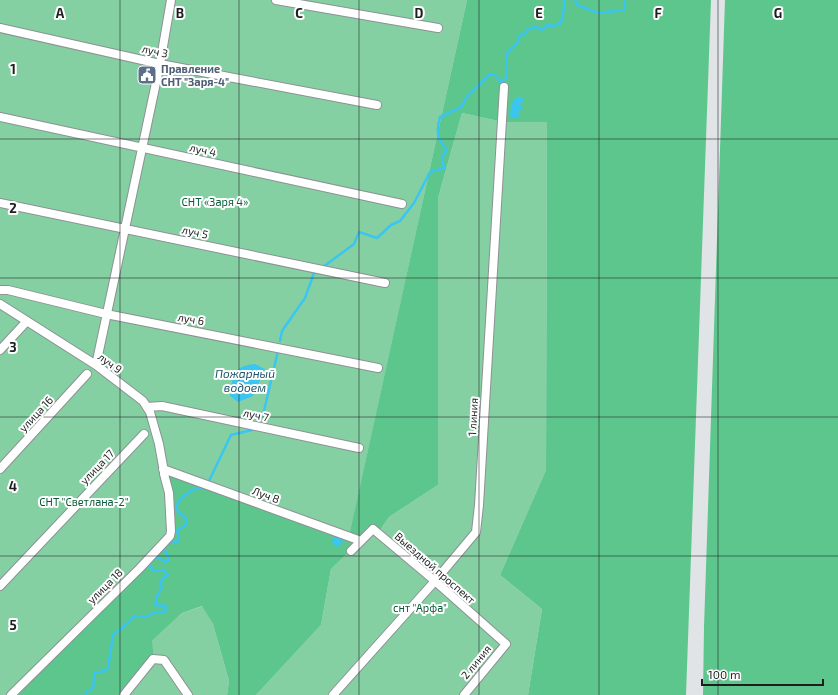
<svg xmlns="http://www.w3.org/2000/svg" width="838" height="695" viewBox="0 0 838 695" font-family="'Exo 2',sans-serif">
<style>
.green{fill:#85d0a3}
.forest{fill:#5dc68d}
.water{fill:#3bc5f1}
.lines{fill:none;stroke-linecap:round;stroke-linejoin:round}
.stream{stroke:#3bc5f1;stroke-width:2.5}
.minor-casing{stroke:#8d9194;stroke-width:10}
.minor{stroke:#fff;stroke-width:8}
.grid{fill:none;stroke:#1d1e1f;stroke-width:1;stroke-opacity:0.55}
.labels{text-anchor:middle;stroke-width:4;stroke-linejoin:round;paint-order:stroke}
.street-label{font-size:11px;fill:#1d1e1f;stroke:#fff}
.service-label{font-size:11px;font-weight:bold;fill:#4e5e75;stroke:#fff;text-anchor:start}
.park-label{font-size:11px;fill:#085c37;stroke:#fff}
.water-label{font-size:12px;font-style:italic;fill:#1f5568;stroke:#fff}
.grid-label{font-size:13px;text-anchor:middle;font-weight:bold;fill:#1d1e1f;stroke:#fff;stroke-width:4;stroke-linejoin:round;paint-order:stroke}
</style>
<rect width="100%" height="100%" fill="#e0e4e7"/>
<path class="green" d="M 0,0 L 467,0 L 349,537 L 171,531 L 11,695 L 0,695 Z
M 462,113 L 503,122 L 547,121 L 546,470 L 500,575 L 542,609 L 528,695 L 256,695 L 321,625 L 331,569 L 373,529 L 378,533 L 389,517 L 438,485 L 438,198 Z
M 203,606 L 213,624 L 229,681 L 227,695 L 124,695 L 152,641 L 182,613 Z"/>
<path class="forest" d="M 467,0 L 711,0 L 686,695 L 528,695 L 542,609 L 500,575 L 546,470 L 547,122 L 503,122 L 462,113 L 438,198 L 438,485 L 389,517 L 378,533 L 373,529 L 331,569 L 321,625 L 256,695 L 227,695 L 229,681 L 213,624 L 202,606 L 182,613 L 152,641 L 154,659 L 124,695 L 11,695 L 170,536 L 163,468 L 349,536 Z
M 725,0 L 838,0 L 838,695 L 703,695 L 704,627 Z"/>
<path class="water" d="M 516,97 L 524,97 L 524,101 L 520,104 L 523,109 L 520,110 L 518,113 L 520,118 L 510,117 L 511,105 Z
M 255,364 L 265,369 L 253,396 L 238,402 L 230,396 C 233,376 232,366 255,364 Z
M 336,536 L 341,538 L 343,542 L 338,547 L 333,544 L 332,539 Z"/>
<g class="lines">
<path class="stream" d="M 575,0 L 578,5 L 598,13 L 624,10 L 625,0
M 323,267 L 354,244 L 359,232 L 377,238 L 391,225 L 400,221 L 414,203 L 430,172 L 444,168 L 442,157 L 447,150 C 437,139 436,131 440,117 L 461,107 L 468,95 L 490,74 L 495,75 L 501,82 L 506,78 L 507,53 C 512,48 520,43 519,36 L 525,34 L 528,29 L 536,27 L 543,30 L 547,25 L 553,26 L 561,23 L 564,8 L 564,0
M 280,341 L 282,331 L 305,298 L 314,273
M 257,422 L 264,411 L 278,351
M 209,481 L 231,435 L 252,430
M 169,541 L 177,542 L 179,537 L 177,530 L 186,525 L 186,518 L 176,510 C 177,497 188,493 198,487 L 205,489
M 86,695 L 86,692 L 92,689 L 94,683 L 94,673 L 104,671 L 108,668 L 113,635 L 129,622 L 134,616 L 146,617 L 155,612 L 165,612 L 166,606 L 155,605 L 158,594 L 162,587 L 160,583 L 163,578 L 168,575 L 164,570 L 155,571 L 150,568 L 149,561 L 152,558 L 159,558 L 165,562 L 169,560 L 164,548 L 165,546"/>
<defs>
<path id="minor" d="M 276,0 L 438,28
M 0,28 L 160,64 L 377,105
M 0,117 L 402,204
M 0,203 L 385,283
M 0,290 L 8,290 L 106,314 L 378,368
M 0,304 L 96,365 L 143,401 L 150,412 L 159,444 L 164,472
M 0,350 L 27,321
M 96,365 L 160,64 L 171,0
M 147,407 L 162,406 L 359,448
M 0,469 L 87,374
M 163,469 L 361,541
M 351,551 L 373,529 L 435,581 L 506,644 L 464,695
M 0,586 L 144,434
M 11,695 L 140,568 L 170,536 L 171,531 L 169,493 L 164,474
M 124,695 L 153,659 L 164,660 L 188,695
M 333,695 L 435,581 L 476,532 L 479,505 L 504,87"/>
</defs>
<use href="#minor" class="minor-casing"/>
<use href="#minor" class="minor"/>
</g>
<path class="grid" d="M 120,0 L 120,695M 239,0 L 239,695M 359,0 L 359,695M 479,0 L 479,695M 599,0 L 599,695M 718,0 L 718,695M 0,139 L 838,139M 0,278 L 838,278M 0,417 L 838,417M 0,556 L 838,556"/>
<defs>
<symbol id="civic-square" viewBox="-11 -11 22 22"><rect x="-9" y="-9" width="18" height="18" rx="4" fill="#5c6f8a" stroke="#fff"/><path d="M-.6-6.5H3V-4.5H.6V-3L4-1V1h2V6H-6V1h2V-1L-.6-3ZM-1.2 2.5V6h2.4V2.5Z" fill="#fff"/></symbol>
</defs>
<g fill-rule="evenodd">
<use href="#civic-square" x="136" y="64" width="22" height="22"/>
</g>
<g class="labels">
<g class="street-label">
<text transform="translate(155 51) rotate(12)" y="4">луч 3</text>
<text transform="translate(203 150) rotate(12)" y="4">луч 4</text>
<text transform="translate(195 232) rotate(12)" y="4">луч 5</text>
<text transform="translate(191 319) rotate(10)" y="4">луч 6</text>
<text transform="translate(110 363) rotate(36)" y="4">луч 9</text>
<text transform="translate(36 414) rotate(-47)" y="4">улица 16</text>
<text transform="translate(256 415) rotate(12)" y="4">луч 7</text>
<text transform="translate(473 417) rotate(-87)" y="4">1 линия</text>
<text transform="translate(97 467) rotate(-46)" y="4">улица 17</text>
<text transform="translate(266 495) rotate(20)" y="4">Луч 8</text>
<text transform="translate(435 568) rotate(41)" y="4">Выездной проспект</text>
<text transform="translate(105 586) rotate(-45)" y="4">улица 18</text>
<text transform="translate(476 662) rotate(-51)" y="4">2 линия</text>
</g>
<g class="service-label">
<text x="161" y="73">Правление<tspan x="161" dy="13">СНТ "Заря-4"</tspan></text>
</g>
<g class="park-label">
<text x="215" y="206">СНТ «Заря 4»</text>
<text x="84" y="506">СНТ "Светлана-2"</text>
<text x="420" y="612">снт "Арфа"</text>
</g>
<g class="water-label">
<text x="245" y="378">Пожарный<tspan x="245" dy="14">водоем</tspan></text>
</g>
</g>
<g class="grid-label">
<text x="60" y="18">A</text>
<text x="180" y="18">B</text>
<text x="299" y="18">C</text>
<text x="419" y="18">D</text>
<text x="539" y="18">E</text>
<text x="658" y="18">F</text>
<text x="778" y="18">G</text>
<text x="13" y="74">1</text>
<text x="13" y="213">2</text>
<text x="13" y="352">3</text>
<text x="13" y="491">4</text>
<text x="13" y="630">5</text>
</g>
<path d="M702 679v6h121v-6" fill="none" stroke="#1d1e1f" stroke-width="2"/>
<text x="708" y="679" font-size="12" fill="#1d1e1f" stroke="#ffffff" stroke-width="3" paint-order="stroke">100 m</text>
</svg>
